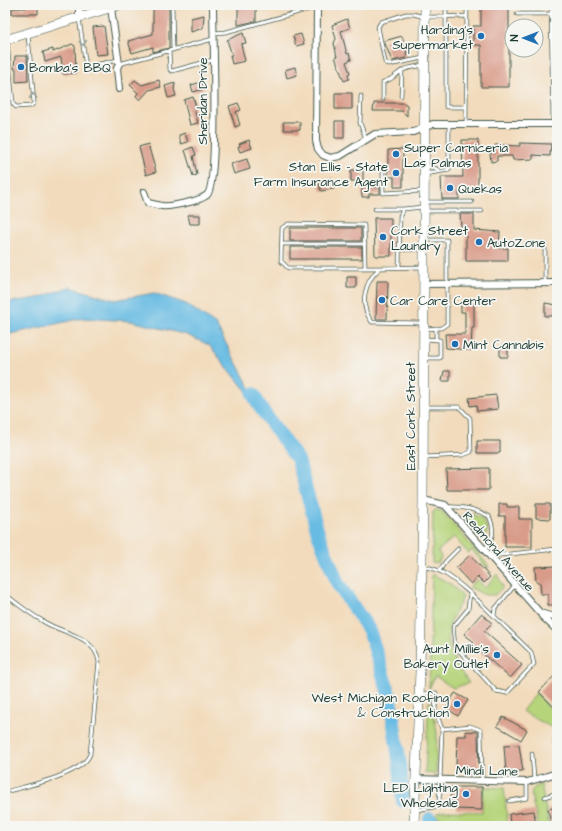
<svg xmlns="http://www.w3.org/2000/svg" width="562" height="831" viewBox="0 0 562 831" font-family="'Architects Daughter',sans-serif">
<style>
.green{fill:#b6d47a;stroke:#6a8857}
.water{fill:#67bbe3;stroke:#437c8c}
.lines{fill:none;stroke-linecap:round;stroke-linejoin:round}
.river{stroke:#67bbe3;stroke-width:14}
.building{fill:#d99c8a}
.lane-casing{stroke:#3f5548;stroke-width:4.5}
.street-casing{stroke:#3f5548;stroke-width:8}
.secondary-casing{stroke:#3f5548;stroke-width:10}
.lane{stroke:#fff;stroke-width:3}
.street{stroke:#fff;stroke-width:6}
.secondary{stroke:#fff;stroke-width:9}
.oneway{stroke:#8f9e9a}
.poi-dot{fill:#1f6fb2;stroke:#f6f6f2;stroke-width:1.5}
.labels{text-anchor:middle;stroke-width:3.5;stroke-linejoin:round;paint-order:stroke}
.poi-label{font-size:13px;fill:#1f3d34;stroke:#f6f6f2;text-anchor:start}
.street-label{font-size:13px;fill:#1f3d34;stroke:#f6f6f2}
</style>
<rect width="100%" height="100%" fill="#f6f6f2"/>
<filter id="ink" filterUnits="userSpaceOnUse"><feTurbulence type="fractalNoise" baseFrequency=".025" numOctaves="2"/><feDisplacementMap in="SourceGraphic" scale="8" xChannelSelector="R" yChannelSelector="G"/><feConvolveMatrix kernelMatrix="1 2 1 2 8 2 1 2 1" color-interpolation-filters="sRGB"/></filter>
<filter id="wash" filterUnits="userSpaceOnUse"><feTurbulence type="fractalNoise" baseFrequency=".012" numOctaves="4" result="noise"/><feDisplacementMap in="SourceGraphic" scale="16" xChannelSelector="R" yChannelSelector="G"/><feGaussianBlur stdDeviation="0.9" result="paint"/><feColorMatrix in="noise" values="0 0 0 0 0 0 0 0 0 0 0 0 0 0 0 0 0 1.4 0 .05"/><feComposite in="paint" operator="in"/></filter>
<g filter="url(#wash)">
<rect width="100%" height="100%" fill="#f2dbbc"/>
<path class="green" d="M 435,510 L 442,511 L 488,565 L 488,569 L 472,550 L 468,553 L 454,537 L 438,551 L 441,557 L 439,562 L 432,563 L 433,512 Z
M 469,513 L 482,518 L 488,530 L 485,536 L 477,536 L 460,517 Z
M 432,574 L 451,584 L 463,597 C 459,606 452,616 450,625 C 444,647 457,667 469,683 L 453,688 L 435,676 L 429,689 Z
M 497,574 L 503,587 L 495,595 L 485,595 L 469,587 L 477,579 L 485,588 Z
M 536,693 L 553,712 L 556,710 L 557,711 L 557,765 L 551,742 L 554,729 L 522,711 Z
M 429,701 L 432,704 L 437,733 L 436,773 L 425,773 Z
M 541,784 L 549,826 L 538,826 L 535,810 L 534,810 L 531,792 L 535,787 Z
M 483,787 L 504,788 L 508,826 L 447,826 L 444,820 L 436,816 L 437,813 L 444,811 L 482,812 Z"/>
<path class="water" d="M 69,287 L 115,300 L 154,293 L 186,304 L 216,325 L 262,410 L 209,345 L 187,335 L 131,321 L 83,318 L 10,334 L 5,337 L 5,306 L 11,302 L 38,298 Z"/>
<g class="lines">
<path class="river" d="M 253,394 L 262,410 L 298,460 L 318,533 L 338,584 L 369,630 L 390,697 L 400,766 L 403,801
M 430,819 L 435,826"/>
</g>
<g id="blocks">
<path class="building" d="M 26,5 L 38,5 L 38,14 L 12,14 L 12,8 L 26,8 Z
M 169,5 L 169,48 L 153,52 L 153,47 L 132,53 L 128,41 L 153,34 L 153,9 Z
M 238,5 L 256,5 L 256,21 L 238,25 Z
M 481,5 L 509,5 L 509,87 L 481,87 L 481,45 L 473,45 L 473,26 L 481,26 Z
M 204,15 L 203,28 L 191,32 L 191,18 Z
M 347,19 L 350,28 L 341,31 L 347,54 L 349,53 L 351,60 L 346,62 L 350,73 L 348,74 L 349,79 L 344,81 L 335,57 L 337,57 L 334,43 L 336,39 L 332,25 Z
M 104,26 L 108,54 L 96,55 L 93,27 Z
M 243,33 L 246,43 L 241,44 L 245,61 L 232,64 L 230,55 L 232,55 L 227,40 Z
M 301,34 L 304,44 L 296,46 L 293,36 Z
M 402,36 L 407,49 L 406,58 L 392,61 L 384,41 Z
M 72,44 L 75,46 L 76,73 L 63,74 L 61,57 L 45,62 L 43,52 L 53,49 L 53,52 Z
M 15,56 L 27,56 L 28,81 L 16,82 L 16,69 L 14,69 Z
M 295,67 L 297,75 L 287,78 L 285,70 Z
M 135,80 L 142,85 L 159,80 L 161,87 L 149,90 L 140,100 L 136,96 L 138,93 L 130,85 Z
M 202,82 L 204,89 L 193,92 L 191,85 Z
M 175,83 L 174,89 L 176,96 L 168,98 L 165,86 Z
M 335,93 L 352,93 L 352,109 L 335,109 Z
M 193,97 L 196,107 L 194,108 L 198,123 L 190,125 L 184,100 Z
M 238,103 L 241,110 L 236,112 L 240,125 L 235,127 L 229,106 Z
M 374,103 L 404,103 L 407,105 L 407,116 L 402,111 L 373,111 Z
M 335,121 L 344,121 L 344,138 L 335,138 Z
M 283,122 L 300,122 L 300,130 L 284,130 Z
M 185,133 L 188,142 L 181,144 L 179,135 Z
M 249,140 L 252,148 L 240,152 L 238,147 L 240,146 L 239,144 Z
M 462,140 L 478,140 L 478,191 L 459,191 L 459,199 L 442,199 L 441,177 L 463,177 Z
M 520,143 L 551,144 L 550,156 L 533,155 L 533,159 L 513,160 L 512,156 L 497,156 L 497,161 L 491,162 L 490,153 L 495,153 L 495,145 L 520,146 Z
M 148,144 L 156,172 L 146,175 L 139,147 Z
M 193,147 L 196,155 L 193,156 L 197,175 L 193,176 L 185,150 Z
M 403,149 L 403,187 L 394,187 L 394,177 L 388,177 L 388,150 Z
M 247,159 L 250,169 L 234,174 L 231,164 Z
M 351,170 L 363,170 L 363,181 L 351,181 Z
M 332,178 L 334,189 L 321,191 L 319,184 L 323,183 L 322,181 Z
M 362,184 L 370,184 L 369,187 L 380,187 L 380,194 L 369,194 L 369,197 L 362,197 Z
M 460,214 L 474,214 L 474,230 L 500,232 L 499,248 L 508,248 L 508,261 L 466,261 L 466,226 L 461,226 Z
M 188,215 L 200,215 L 200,224 L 190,224 Z
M 374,218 L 391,218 L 391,256 L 375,256 Z
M 290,228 L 361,228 L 361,241 L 290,241 Z
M 290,247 L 362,247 L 362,259 L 290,259 Z
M 347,277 L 356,277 L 356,288 L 347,288 Z
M 377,281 L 388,281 L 387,319 L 376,319 Z
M 461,303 L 474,303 L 474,328 L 472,328 L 471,350 L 446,348 L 445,334 L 465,334 L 465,312 L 461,312 Z
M 545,303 L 557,305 L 557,313 L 553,313 L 553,316 L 545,316 Z
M 508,346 L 508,357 L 500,357 L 500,347 Z
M 444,371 L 450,371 L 450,381 L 442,381 Z
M 496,395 L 498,409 L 477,411 L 476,405 L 470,406 L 469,398 Z
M 477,441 L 500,441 L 500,453 L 477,453 Z
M 489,468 L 489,490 L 447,490 L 446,469 Z
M 499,504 L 507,504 L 507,507 L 519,507 L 519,519 L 532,519 L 532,547 L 505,547 L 505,516 L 499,516 Z
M 536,504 L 550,504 L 550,519 L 536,518 Z
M 470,555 L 490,577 L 484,583 L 478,577 L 471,584 L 456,568 Z
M 557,566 L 557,605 L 548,605 L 548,594 L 541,594 L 540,582 L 536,582 L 535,567 Z
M 481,614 L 492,623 L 484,631 L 522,665 L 510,678 L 472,644 L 474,642 L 464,634 Z
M 557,673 L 557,710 L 539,692 Z
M 455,693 L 468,700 L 458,716 L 446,708 Z
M 503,717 L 527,730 L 521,740 L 497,726 Z
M 466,731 L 478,732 L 479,774 L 466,774 L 466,769 L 456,769 L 457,736 L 466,736 Z
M 519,745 L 523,771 L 506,772 L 504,746 Z
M 451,787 L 482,787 L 482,810 L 456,809 L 456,802 L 450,802 Z
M 557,807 L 557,823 L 551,824 L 548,809 Z
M 534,811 L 536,826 L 510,826 L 509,814 Z"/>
</g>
</g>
<g filter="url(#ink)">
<use href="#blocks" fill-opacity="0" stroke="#3f5548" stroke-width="1"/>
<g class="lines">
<defs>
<path id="lane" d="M 172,5 L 173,50
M 446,5 L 446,107 L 466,107
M 551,5 L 553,124
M 517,14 L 557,14
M 79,18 L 86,67 L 118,60
M 214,33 L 226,32 L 317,7
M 7,42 L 13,104 L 16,107 L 31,106 L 34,103 L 28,35
M 169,51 L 170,70 L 172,71 L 213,60
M 423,58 L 389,65 L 385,62 L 378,27 L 381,22 L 406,14 L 413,14 L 425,17 L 467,16
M 119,64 L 213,39
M 361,96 L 360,123 L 366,139
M 401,96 L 402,71
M 383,99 L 383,82 C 392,80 395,75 403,70 C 409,67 416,67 423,65
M 466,124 L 467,5
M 427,166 L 433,167 L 440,171
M 383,172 L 383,193 L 422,191
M 425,174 L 449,170 L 449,125
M 426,202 L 472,202
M 375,209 L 403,209
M 426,211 L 482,211
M 425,240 L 447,240 L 447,324 L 441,328 L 425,329
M 282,244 L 365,244
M 545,245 L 545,283
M 399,250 L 422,249
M 365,267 L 364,225 L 288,224 L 282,228 L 281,261 L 288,268 L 380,268
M 399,268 L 400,216 L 403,209 L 423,207
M 421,323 L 372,322 C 358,304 365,281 380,268 L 422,267
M 436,328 L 436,340
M 425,339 L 440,340 L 440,358 L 425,358
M 425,457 L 463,455 L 471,452 L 470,418 L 459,407 L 425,407
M 446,507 C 462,506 475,509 489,516 C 495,530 494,539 484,550
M 491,556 L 557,549
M 424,567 C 442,568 457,582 470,593 L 468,609 L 453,627 L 455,646 L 496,691 L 507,693 L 534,664 L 531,652 L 494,616 L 495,609 L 515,585
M 439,571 L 446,561 L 458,549
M 470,593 L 494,616
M 5,594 C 18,605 32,615 46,623 C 65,634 95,636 99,662 L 90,754 C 83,775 26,786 5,792
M 442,729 L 470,726 L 481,730 L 482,781
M 532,754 L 534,779
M 545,797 L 557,793
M 509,801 L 527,798 L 527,782
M 417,810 L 439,806 L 442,729 L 435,710 L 436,693 L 421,694"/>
<path id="street" d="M 317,5 L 316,141 L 318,149 L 323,155 L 330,158 L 340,156 L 375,134 L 413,132 L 433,124 L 557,124
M 111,8 L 119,64 L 117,68 L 119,89
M 79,18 L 79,5
M 144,192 L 148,203 C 152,204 157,205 162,206 C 171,207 200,201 207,195 C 219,185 213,31 213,5
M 424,284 L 557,283
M 423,500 L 445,505 L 540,613 L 557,618
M 542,616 L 557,630
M 415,779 L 527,782 L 557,773"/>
<path id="secondary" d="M 5,40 L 119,5
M 414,826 L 420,671 L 423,500 L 425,5"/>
</defs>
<use href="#lane" class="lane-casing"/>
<use href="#street" class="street-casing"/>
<use href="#secondary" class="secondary-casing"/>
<use href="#lane" class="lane"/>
<use href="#street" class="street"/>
<use href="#secondary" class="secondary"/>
</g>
<defs><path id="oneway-chevron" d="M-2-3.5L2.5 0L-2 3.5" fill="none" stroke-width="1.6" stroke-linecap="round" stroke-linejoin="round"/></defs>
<g class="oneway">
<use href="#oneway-chevron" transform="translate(83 43) rotate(82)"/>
<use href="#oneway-chevron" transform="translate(33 96) rotate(-93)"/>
</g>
</g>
<g class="poi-dot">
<circle cx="481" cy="36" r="4"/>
<circle cx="21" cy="67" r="4"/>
<circle cx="396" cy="154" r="4"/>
<circle cx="396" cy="173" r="4"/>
<circle cx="450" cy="188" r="4"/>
<circle cx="383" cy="237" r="4"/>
<circle cx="479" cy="242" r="4"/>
<circle cx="382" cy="300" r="4"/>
<circle cx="455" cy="344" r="4"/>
<circle cx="497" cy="655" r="4"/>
<circle cx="457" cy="704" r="4"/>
<circle cx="466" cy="794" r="4"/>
</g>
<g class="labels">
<g class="poi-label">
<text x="473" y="34" text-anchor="end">Harding's<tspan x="473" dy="15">Supermarket</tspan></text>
<text x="29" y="72">Bomba's BBQ</text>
<text x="404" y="152">Super Carniceria<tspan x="404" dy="15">Las Palmas</tspan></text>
<text x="388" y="171" text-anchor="end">Stan Ellis - State<tspan x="388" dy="15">Farm Insurance Agent</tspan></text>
<text x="458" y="193">Quekas</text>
<text x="391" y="235">Cork Street<tspan x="391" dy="15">Laundry</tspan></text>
<text x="487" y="247">AutoZone</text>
<text x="390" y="305">Car Care Center</text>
<text x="463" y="349">Mint Cannabis</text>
<text x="489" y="653" text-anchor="end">Aunt Millie's<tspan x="489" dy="15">Bakery Outlet</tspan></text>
<text x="449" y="702" text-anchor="end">West Michigan Roofing<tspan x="449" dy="15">&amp; Construction</tspan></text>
<text x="458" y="792" text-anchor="end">LED Lighting<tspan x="458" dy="15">Wholesale</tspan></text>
</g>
<g class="street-label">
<text transform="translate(202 101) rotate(-90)" y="5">Sheridan Drive</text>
<text transform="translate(410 416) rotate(-90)" y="5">East Cork Street</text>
<text transform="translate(499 551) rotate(49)" y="5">Redmond Avenue</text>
<text transform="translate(487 770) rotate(1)" y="5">Mindi Lane</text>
</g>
</g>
<rect width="562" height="831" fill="none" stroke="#f6f6f2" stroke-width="20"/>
<g transform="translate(524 38) rotate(270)"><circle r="19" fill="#f6f6f2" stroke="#a0aca6"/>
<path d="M0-3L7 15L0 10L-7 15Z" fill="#1f6fb2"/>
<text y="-6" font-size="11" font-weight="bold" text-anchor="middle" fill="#1f3d34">N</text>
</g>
</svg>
